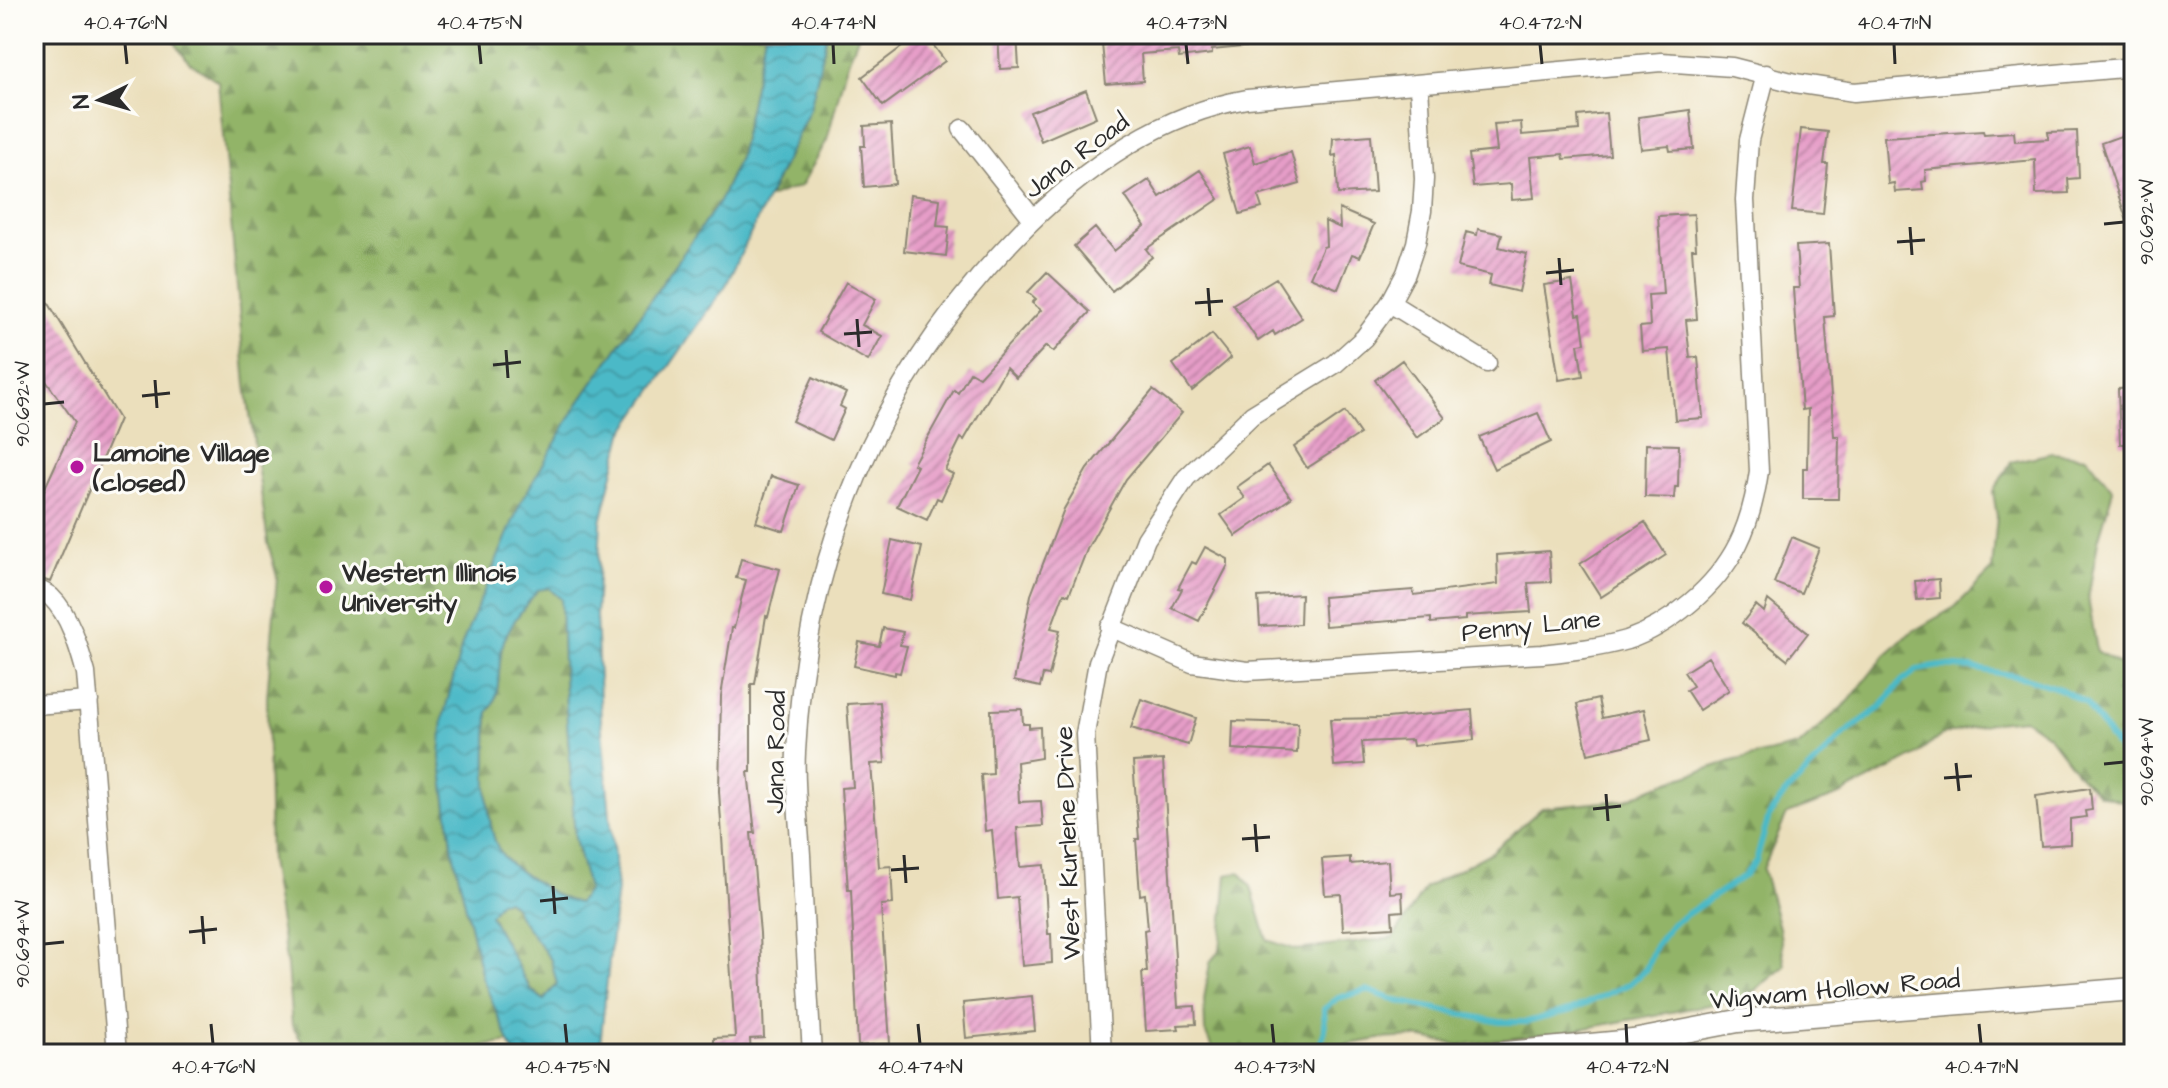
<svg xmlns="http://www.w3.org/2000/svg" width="2168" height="1088" viewBox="0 0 2168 1088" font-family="'Architects Daughter',sans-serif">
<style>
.forest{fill:url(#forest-firs);stroke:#5e704a;stroke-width:2}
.water{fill:url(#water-waves);stroke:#3c7279;stroke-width:2;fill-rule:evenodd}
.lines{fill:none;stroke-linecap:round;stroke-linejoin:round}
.stream{stroke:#4cb9c7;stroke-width:6}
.building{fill:url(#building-hatch)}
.minor-casing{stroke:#8b8574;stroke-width:21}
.tertiary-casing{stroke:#8b8574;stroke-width:25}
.minor{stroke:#fff;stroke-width:18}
.tertiary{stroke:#fff;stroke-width:22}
.ticks{fill:none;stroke:#2b2b2b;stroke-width:3}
.poi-dot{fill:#b5179e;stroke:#fdfcf7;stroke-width:3}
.labels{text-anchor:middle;stroke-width:6;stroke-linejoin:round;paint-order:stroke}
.street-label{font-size:26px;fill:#2b2b2b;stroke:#fdfcf7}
.poi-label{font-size:26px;font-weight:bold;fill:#2b2b2b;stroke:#fdfcf7;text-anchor:start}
.neatline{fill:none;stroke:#2b2b2b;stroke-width:3}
.ticks-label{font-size:20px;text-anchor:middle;fill:#2b2b2b}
</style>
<defs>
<pattern id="forest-firs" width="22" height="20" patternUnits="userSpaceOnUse" patternTransform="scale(2)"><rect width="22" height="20" fill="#92b468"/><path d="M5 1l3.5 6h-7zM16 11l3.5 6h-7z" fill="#779356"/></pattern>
<pattern id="water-waves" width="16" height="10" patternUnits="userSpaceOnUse" patternTransform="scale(2)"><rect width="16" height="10" fill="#4cb9c7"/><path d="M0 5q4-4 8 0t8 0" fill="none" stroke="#3f97a2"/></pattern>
<pattern id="building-hatch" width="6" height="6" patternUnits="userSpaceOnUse" patternTransform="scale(2)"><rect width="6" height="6" fill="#e69dc8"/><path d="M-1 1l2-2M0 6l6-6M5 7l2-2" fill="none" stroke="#bb80a3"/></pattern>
</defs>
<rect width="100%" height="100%" fill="#fdfcf7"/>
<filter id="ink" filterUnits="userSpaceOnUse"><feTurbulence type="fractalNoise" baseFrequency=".0125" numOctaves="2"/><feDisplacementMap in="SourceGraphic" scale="16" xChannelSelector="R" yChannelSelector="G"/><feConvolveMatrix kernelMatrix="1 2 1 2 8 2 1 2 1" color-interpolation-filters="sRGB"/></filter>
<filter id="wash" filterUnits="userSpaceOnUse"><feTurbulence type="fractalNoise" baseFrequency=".006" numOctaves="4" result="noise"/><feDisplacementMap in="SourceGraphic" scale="32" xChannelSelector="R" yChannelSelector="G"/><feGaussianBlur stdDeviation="1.8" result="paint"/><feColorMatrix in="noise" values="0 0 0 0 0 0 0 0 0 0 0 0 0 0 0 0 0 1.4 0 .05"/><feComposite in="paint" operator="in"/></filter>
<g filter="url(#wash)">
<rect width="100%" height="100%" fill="#ebdfbc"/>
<path class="forest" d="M 169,34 L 765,34 L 739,158 L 719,202 L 576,407 L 440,756 L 453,851 L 482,977 L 510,1042 L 484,1046 L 469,1054 L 310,1054 L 292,1026 L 287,966 L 270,861 L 267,698 L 277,577 L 268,543 L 246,385 L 218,81 L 189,62 Z
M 827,34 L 859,34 L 845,70 L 827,140 L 801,186 L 768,198 L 810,109 Z
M 2052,453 L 2087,457 L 2113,490 L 2098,541 L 2088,598 L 2097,651 L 2126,668 L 2134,692 L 2134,805 L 2099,794 L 2079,775 L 2049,736 L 2024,719 L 1994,722 L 1942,735 L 1915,756 L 1840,795 L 1787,814 L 1763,869 L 1779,928 L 1785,966 L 1745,998 L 1565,1032 L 1460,1045 L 1415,1037 L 1379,1039 L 1293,1054 L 1238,1054 L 1212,1048 L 1205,1031 L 1204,1000 L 1210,962 L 1220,950 L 1227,875 L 1240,872 L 1251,887 L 1267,940 L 1297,950 L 1393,938 L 1425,888 L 1492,852 L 1542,808 L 1625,800 L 1664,783 L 1732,761 L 1798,746 L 1849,701 L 1885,655 L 1910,633 L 1955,607 L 1992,570 L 1997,516 L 1993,492 L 2011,462 Z
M 549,588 L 561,599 L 563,662 L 575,838 L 589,891 L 578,903 C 561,900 549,891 534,881 C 523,874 509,865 501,853 C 482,827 487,745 488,712 C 504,692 495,660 505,637 C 513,620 526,605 538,589 Z
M 507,900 L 515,907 L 518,915 L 551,960 L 557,984 L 544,1000 L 530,988 C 528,982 523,979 520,972 C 511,952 499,935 490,914 L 500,901 Z"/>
<path class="water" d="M 765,34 L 827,34 L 810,109 L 726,285 L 623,433 L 601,522 L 596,616 L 601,720 L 617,889 L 599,1054 L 514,1054 L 482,977 L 453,851 L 440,756 L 443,718 L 462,644 L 520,504 L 576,407 L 719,202 L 739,158 ZM 549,588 L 561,599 L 563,662 L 575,838 L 588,890 L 578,903 C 561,900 549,891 534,881 C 523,874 509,865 501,853 C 482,827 487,746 488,712 C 504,692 495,661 505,638 C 513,620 526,605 538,590 ZM 507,900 L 515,907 L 518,915 L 551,960 L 557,984 L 544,1000 L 530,989 L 490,915 L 500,901 Z"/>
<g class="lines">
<path class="stream" d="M 1318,1051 L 1325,1030 L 1324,1009 L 1338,998 L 1367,990 L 1397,1001 L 1500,1022 L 1527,1022 L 1572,1010 L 1629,984 L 1646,969 L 1655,946 L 1672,924 L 1744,876 L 1756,861 L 1769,816 L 1784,795 L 1843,735 L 1881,707 L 1902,681 L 1917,670 L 1940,666 L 1972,668 L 2026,678 L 2060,689 L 2086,703 L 2123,756 L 2134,761"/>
</g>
<g id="blocks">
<path class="building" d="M 919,34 L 925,34 L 945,61 L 883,106 L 862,77 Z
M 998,34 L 1017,34 L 1019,68 L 1000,69 Z
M 1101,34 L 1252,34 L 1252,46 L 1212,50 L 1212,54 L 1179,58 L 1178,51 L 1141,54 L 1143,81 L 1106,84 Z
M 1086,90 L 1096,117 L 1041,141 L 1030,112 Z
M 1690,110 L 1694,149 L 1670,151 L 1669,146 L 1641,149 L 1638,117 Z
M 1606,113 L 1610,155 L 1564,159 L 1563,154 L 1530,157 L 1534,198 L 1512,200 L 1511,184 L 1473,187 L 1469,154 L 1497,151 L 1494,124 L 1521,122 L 1522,135 L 1579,130 L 1578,116 Z
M 891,124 L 895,184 L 864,187 L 861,146 L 865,146 L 864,126 Z
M 1801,129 L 1828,132 L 1824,164 L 1828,164 L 1823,214 L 1792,211 Z
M 1983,131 L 1984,134 L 2014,132 L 2015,141 L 2049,139 L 2048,132 L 2077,131 L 2079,178 L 2068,179 L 2069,193 L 2036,194 L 2035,160 L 1925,170 L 1926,181 L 1922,182 L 1923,190 L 1895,192 L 1894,183 L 1888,184 L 1884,137 Z
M 2129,133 L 2134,148 L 2134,232 L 2131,233 L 2101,143 Z
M 1371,135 L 1375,192 L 1338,194 L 1336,155 L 1332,156 L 1333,138 Z
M 1250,146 L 1255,163 L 1291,152 L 1300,184 L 1258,196 L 1262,208 L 1240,214 L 1223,154 Z
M 1200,170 L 1219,199 L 1146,249 L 1152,257 L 1112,291 L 1074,246 L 1095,228 L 1114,251 L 1145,226 L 1125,196 L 1149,180 L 1160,197 Z
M 910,195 L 940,199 L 937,226 L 949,227 L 946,256 L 904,251 Z
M 1339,209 L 1374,224 L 1360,257 L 1352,254 L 1338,289 L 1310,277 L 1323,247 L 1326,246 L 1325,221 L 1340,228 Z
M 1694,214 L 1696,249 L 1692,249 L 1697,319 L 1686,320 L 1690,358 L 1698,357 L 1703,418 L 1675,420 L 1669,349 L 1642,351 L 1640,327 L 1650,326 L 1648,295 L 1663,294 L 1658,216 Z
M 1478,229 L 1502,234 L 1499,247 L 1527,254 L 1519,292 L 1489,285 L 1491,275 L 1458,267 L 1466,232 L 1477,235 Z
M 1829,244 L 1834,316 L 1825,317 L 1834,436 L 1839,436 L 1838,499 L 1803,499 L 1803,468 L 1807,468 L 1808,409 L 1802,410 L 1795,319 L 1793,288 L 1799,288 L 1796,246 Z
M 1047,272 L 1090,312 L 1053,352 L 1046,346 L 1016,378 L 1006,368 L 964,440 L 961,438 L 945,470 L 953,474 L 941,500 L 937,498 L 927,520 L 897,506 L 917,466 L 913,464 L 954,390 L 958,393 L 970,372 L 979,377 L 1041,310 L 1032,303 L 1036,299 L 1028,292 Z
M 1276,278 L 1302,318 L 1275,335 L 1273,331 L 1258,341 L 1233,304 Z
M 34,279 L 119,419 L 50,582 L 34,576 L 34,512 L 75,422 L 34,364 Z
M 1572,281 L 1577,315 L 1581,314 L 1585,343 L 1578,344 L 1583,376 L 1559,380 L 1544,285 Z
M 846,282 L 876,299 L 862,325 L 882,336 L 868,361 L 818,332 Z
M 1212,334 L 1231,358 L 1192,391 L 1173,364 Z
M 1402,360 L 1445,418 L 1417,438 L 1375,380 Z
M 813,377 L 846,393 L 840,406 L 845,409 L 831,440 L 792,421 Z
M 2134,388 L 2134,444 L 2120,444 L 2118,389 Z
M 1153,390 L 1182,413 L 1126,479 L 1088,547 L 1069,595 L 1064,593 L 1051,628 L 1060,630 L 1049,676 L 1043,675 L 1040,687 L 1014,681 L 1031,595 L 1064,509 L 1087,469 Z
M 1345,412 L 1360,434 L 1307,468 L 1294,447 Z
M 1538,413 L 1551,442 L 1494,469 L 1479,437 Z
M 1646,444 L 1679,445 L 1678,487 L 1675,487 L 1674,498 L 1645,497 Z
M 1268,465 L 1291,498 L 1236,536 L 1221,515 L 1245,498 L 1237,487 Z
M 771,476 L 799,485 L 784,531 L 756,522 Z
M 1645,522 L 1666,555 L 1601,597 L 1580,564 Z
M 1792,537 L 1819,548 L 1801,593 L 1774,583 Z
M 892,540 L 922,547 L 910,600 L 881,594 Z
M 1205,547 L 1228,559 L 1228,565 L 1199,621 L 1172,608 L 1182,589 L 1178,588 L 1192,562 L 1196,564 Z
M 1549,551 L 1551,582 L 1528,583 L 1531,612 L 1465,616 L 1465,620 L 1431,623 L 1431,618 L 1325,626 L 1323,597 L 1413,590 L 1414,595 L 1498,584 L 1497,555 Z
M 741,559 L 780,569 L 768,617 L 766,616 L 755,684 L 751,684 L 751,772 L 748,772 L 755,833 L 751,833 L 760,933 L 764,1038 L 750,1039 L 751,1054 L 714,1054 L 714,1038 L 735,1037 L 719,791 L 721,696 L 732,628 L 734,628 L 746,580 L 736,578 Z
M 1939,579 L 1940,598 L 1917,600 L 1915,581 Z
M 1301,594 L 1300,624 L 1260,626 L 1258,597 Z
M 1768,600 L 1808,633 L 1787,660 L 1742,623 L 1756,605 L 1764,612 Z
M 883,628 L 903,632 L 900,645 L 907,646 L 900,673 L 895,672 L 895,675 L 854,666 L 859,642 L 879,646 Z
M 1708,657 L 1729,690 L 1699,710 L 1686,690 L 1693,686 L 1684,672 Z
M 1141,699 L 1196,718 L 1188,745 L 1131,728 Z
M 1598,699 L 1602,718 L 1644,709 L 1651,740 L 1588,754 L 1577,704 Z
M 880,702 L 885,763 L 871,764 L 879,867 L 891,866 L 893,904 L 881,905 L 890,1044 L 858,1046 L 851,890 L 848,890 L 841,788 L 853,787 L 847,704 Z
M 1022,709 L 1023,724 L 1029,724 L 1029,728 L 1040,727 L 1041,758 L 1017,762 L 1019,802 L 1041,801 L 1043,826 L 1017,828 L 1020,867 L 1044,865 L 1048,934 L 1051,934 L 1052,963 L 1022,966 L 1017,897 L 998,899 L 992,830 L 985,831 L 981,775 L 993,774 L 991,710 Z
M 1472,710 L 1474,740 L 1413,746 L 1412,740 L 1362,742 L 1364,764 L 1334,766 L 1330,719 L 1387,718 Z
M 1233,721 L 1298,723 L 1297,753 L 1232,749 Z
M 1163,760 L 1178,1007 L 1195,1006 L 1196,1024 L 1178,1025 L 1179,1029 L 1146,1031 L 1142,972 L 1147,972 L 1144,930 L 1148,929 L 1145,894 L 1140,895 L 1136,839 L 1139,839 L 1133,762 Z
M 2090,788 L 2092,810 L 2085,811 L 2086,817 L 2070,819 L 2070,844 L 2041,846 L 2036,796 Z
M 1350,857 L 1350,864 L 1388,861 L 1390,893 L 1402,892 L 1403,911 L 1392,912 L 1393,927 L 1343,930 L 1341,894 L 1325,895 L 1322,859 Z
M 1032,996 L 1035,1031 L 966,1038 L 963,1003 Z"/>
</g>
</g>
<g filter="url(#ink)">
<use href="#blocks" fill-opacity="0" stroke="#8b8574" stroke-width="2"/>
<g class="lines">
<defs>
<path id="minor" d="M 962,129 L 1033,219
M 1390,303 L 1487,363
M 34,588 C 39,590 47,593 51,597 C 70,615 79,648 86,673 L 117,1054
M 1110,627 L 1192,663 L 1247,671 L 1542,654 C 1570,651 1599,648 1627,640 C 1651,632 1671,619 1690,603 C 1734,566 1751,527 1759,471 L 1745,200 L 1749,140 L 1766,74
M 34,705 L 89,701
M 812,1054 C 808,988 804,921 801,855 C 799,821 794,786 796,752 C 805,558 878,380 1013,240 C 1076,174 1155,115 1247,99 L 1661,62 L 1732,67 L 1795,83 L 1854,92 L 2134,67
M 1102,1054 L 1085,734 L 1098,662 L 1146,539 L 1186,478 L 1252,415 L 1335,364 L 1364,338 L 1390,303 L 1406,273 L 1416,243 L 1422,211 L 1424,179 L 1419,84"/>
<path id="tertiary" d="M 1495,1054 L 1633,1041 L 1738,1021 L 2134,989"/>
</defs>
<use href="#minor" class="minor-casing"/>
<use href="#tertiary" class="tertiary-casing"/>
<use href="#minor" class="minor"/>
<use href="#tertiary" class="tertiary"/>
</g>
</g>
<path class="ticks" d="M 125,44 L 127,64M 479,44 L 481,64M 833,44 L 834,64M 1186,44 L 1188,64M 1540,44 L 1542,64M 1894,44 L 1895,64M 2104,224 L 2124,222M 1910,227 L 1912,255M 1897,242 L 1925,240M 1559,258 L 1561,285M 1546,273 L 1574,270M 1208,288 L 1210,316M 1195,303 L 1223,301M 857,319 L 859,347M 844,334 L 872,332M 506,350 L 508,378M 493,365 L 521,362M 155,380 L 157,408M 142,396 L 170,393M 44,404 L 64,402M 1956,763 L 1959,791M 2104,764 L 2124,762M 1944,778 L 1972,776M 1606,794 L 1608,821M 1593,809 L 1621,806M 1255,824 L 1257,852M 1242,839 L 1270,837M 904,855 L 906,883M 891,870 L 919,868M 553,886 L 555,914M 540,901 L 568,898M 202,916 L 204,944M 189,932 L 217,929M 44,944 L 64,942M 211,1024 L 213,1044M 565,1024 L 567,1044M 918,1024 L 920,1044M 1272,1024 L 1274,1044M 1626,1024 L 1627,1044M 1979,1024 L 1981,1044"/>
<g class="poi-dot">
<circle cx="77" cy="467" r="8"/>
<circle cx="326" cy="587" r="8"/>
</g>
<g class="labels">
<g class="street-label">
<text transform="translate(1076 155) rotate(-37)" y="9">Jana Road</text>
<text transform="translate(1531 625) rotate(-6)" y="9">Penny Lane</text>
<text transform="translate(775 752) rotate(-89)" y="9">Jana Road</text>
<text transform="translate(1067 843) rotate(-92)" y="9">West Kurlene Drive</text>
<text transform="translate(1835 989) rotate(-5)" y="9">Wigwam Hollow Road</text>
</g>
<g class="poi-label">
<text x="93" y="461">Lamoine Village<tspan x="93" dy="30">(closed)</tspan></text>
<text x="342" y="581">Western Illinois<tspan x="342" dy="30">University</tspan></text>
</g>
</g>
<rect width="2168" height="1088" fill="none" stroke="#fdfcf7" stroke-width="88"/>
<g transform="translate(100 100) rotate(265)" stroke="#fdfcf7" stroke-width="6" paint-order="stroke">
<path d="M0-6L14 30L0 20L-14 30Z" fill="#2b2b2b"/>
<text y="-12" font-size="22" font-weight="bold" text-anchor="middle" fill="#2b2b2b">N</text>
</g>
<rect x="44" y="44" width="2080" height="1000" class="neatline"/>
<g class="ticks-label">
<text x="125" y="29">40.476°N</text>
<text x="479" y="29">40.475°N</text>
<text x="833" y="29">40.474°N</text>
<text x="1186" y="29">40.473°N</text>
<text x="1540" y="29">40.472°N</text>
<text x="1894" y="29">40.471°N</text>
<text transform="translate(2146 222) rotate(-90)" y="7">90.692°W</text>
<text transform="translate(22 404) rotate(-90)" y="7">90.692°W</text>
<text transform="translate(2146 762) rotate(-90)" y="7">90.694°W</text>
<text transform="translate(22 944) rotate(-90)" y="7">90.694°W</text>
<text x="213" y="1073">40.476°N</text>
<text x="567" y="1073">40.475°N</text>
<text x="920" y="1073">40.474°N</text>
<text x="1274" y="1073">40.473°N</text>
<text x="1627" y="1073">40.472°N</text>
<text x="1981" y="1073">40.471°N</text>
</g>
</svg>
